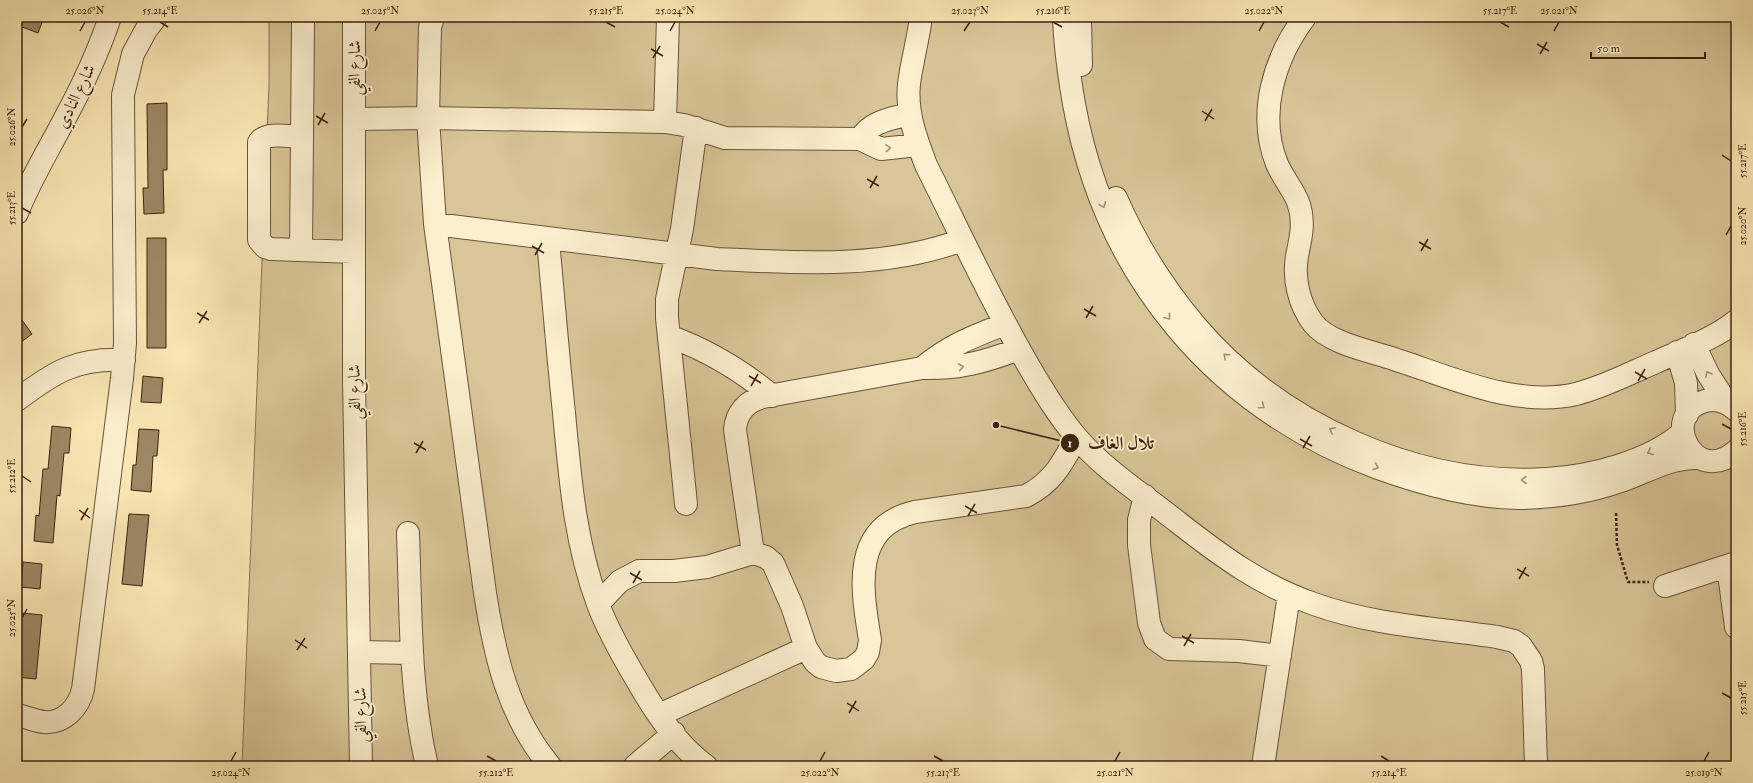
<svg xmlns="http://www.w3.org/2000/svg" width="1753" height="783" viewBox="0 0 1753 783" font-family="'IM FELL Double Pica',Amiri,serif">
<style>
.green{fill:#d9c698;stroke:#8a7454}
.building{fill:#9d8865;stroke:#3a2210}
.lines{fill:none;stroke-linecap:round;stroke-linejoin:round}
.minor-casing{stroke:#6a5339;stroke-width:24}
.path{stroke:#3a2210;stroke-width:2.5;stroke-dasharray:3 2;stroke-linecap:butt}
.minor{stroke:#fbefce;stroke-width:22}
.oneway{stroke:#a49378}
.ticks{fill:none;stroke:#3a2210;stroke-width:1.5}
.labels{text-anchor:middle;stroke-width:3.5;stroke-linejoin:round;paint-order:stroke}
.street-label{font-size:17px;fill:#3a2210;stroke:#fbefce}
.leader{fill:none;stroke:#3a2210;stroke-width:1.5}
.callout-dot{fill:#3a2210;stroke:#fbefce;stroke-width:1.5}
.mark-label{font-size:12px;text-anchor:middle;font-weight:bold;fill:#fff}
.callout-label{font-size:18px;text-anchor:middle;font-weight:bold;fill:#3a2210;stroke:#fbefce;stroke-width:3.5;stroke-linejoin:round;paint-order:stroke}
.neatline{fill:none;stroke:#3a2210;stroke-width:1.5}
.ticks-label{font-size:10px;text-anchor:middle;fill:#3a2210}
</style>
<rect width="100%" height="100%" fill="#f9e7b4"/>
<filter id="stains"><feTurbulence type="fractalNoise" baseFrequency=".005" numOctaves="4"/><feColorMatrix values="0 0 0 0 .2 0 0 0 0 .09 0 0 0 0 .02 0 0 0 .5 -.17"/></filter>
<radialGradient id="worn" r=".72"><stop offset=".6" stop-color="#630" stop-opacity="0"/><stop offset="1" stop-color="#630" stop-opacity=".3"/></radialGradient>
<path class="green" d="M 269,17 L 1736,17 L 1736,766 L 242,766 L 269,85 Z"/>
<path class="building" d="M 17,17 L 44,17 L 38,33 L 17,25 Z
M 167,103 L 167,170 L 163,170 L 164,213 L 144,214 L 143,188 L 148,188 L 147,104 Z
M 147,238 L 166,238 L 166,348 L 147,348 Z
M 17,313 L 32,334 L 17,345 Z
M 143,376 L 163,378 L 161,403 L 141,402 Z
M 52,426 L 71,428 L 69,453 L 64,453 L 60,496 L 57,495 L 53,543 L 34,541 L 36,515 L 39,516 L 43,469 L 48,469 Z
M 139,429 L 159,430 L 157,456 L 153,456 L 151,492 L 131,490 L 133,465 L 136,465 Z
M 129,514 L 149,515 L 142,586 L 122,584 Z
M 23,562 L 42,564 L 40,589 L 21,587 Z
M 22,613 L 42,615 L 36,679 L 17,677 Z"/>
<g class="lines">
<defs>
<path id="minor" d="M 354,17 L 354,381 L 361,766
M 433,17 L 430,27 L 428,118 L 435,224 L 485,593 C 495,657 508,715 550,766
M 921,17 C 918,40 912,61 909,84 C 906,112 916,139 926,165 C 959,231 990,299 1027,363 C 1042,389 1058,416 1078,439 C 1106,471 1145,496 1179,523 C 1221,556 1262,586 1314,604 C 1372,625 1436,628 1497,637 L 1514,641 L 1521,646 L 1531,661 L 1533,669 L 1536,766
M 1064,17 C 1065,46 1069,75 1074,104 C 1105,275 1214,407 1378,468 C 1422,484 1470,497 1517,498 C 1552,498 1587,493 1621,481 C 1647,472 1670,457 1699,458
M 1080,17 L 1081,65
M 1305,17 C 1274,58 1257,114 1277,164 C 1283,178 1293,189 1298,202 C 1305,221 1301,237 1297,256 C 1293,279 1299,304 1313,323 C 1328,343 1370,351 1394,359 C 1450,377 1516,408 1576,394 C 1604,387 1630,373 1656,362 C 1680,351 1716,338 1736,321
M 354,119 L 428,118 L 665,122 L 684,125 L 725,138 L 860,139 L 881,149 L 918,145
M 665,122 L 668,17
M 302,137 C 289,137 267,131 259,142 L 259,240 L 265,247 L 271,249 L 354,252
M 860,139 C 871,121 891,119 909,114
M 1116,198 C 1136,244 1163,287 1195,325 C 1279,424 1417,487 1547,479 C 1591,476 1649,462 1683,432
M 17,213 C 30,180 48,151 64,120 C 82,87 98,53 110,17
M 435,224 L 717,259 C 798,263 885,269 962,240
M 548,239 C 553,297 558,355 564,413 C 570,478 575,543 598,604 C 608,631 623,657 638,682 C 655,712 677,745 706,766
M 301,250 L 303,24
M 669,336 C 707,350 741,370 772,396
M 1694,344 L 1708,374 L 1726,402
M 1677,352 L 1686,383 L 1687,415
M 922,368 C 950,345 972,337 1005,324
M 17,400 C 54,372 76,358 124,360
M 1736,410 C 1727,402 1717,398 1705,401 C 1658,414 1694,488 1736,451
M 1145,496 L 1139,520 L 1139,545 L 1149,623 L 1155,639 L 1169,649 L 1239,651 L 1280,656
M 686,504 L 667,318 L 667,299 L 682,229 L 696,128
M 408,533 C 411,611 409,690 427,766
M 753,553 L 735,430 C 736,413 747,401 763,397 L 922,368 C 960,369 984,362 1019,349
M 1728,566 L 1736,627
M 1665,586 L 1736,563
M 598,604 L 620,581 L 639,571 L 674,571 L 707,567 L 753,553 L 766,557 L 773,563 L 792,606 L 806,648 L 815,662 L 821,667 L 836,671 L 851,669 L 864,659 L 868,652 L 870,640 C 862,591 850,527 915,512 L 1026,496 C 1053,482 1062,464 1076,438
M 359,652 L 412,653
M 17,715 C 26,717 35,721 44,722 C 64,724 79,707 83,689 L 122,378 L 125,343 L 123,95 L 133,54 L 146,30 L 156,17
M 659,715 L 806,648
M 635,766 L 674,733
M 1263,766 L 1289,595"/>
</defs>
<use href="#minor" class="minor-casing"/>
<path class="path" d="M 1616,513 L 1617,545 L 1628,582 L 1649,582"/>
<use href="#minor" class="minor"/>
</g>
<defs><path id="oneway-chevron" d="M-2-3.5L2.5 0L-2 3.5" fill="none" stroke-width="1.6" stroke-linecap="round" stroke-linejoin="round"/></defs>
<g class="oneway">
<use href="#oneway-chevron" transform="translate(888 148) rotate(-3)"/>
<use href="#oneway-chevron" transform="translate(1103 205) rotate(68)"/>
<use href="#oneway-chevron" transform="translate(1168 317) rotate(52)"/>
<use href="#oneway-chevron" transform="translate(1226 356) rotate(-138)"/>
<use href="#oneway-chevron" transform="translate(961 367) rotate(-8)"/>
<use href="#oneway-chevron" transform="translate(1708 374) rotate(-119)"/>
<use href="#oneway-chevron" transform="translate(1262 406) rotate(35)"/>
<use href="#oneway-chevron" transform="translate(1332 430) rotate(-153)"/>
<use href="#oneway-chevron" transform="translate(1650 452) rotate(157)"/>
<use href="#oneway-chevron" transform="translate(1376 467) rotate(20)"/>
<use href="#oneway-chevron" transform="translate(1524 480) rotate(-180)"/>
</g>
<path class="ticks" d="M 160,22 L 168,27M 606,22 L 615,27M 1053,22 L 1062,27M 1500,22 L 1509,27M 80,31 L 85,22M 375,31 L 380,22M 670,31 L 675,22M 964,31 L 970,22M 1259,31 L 1264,22M 1554,31 L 1559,22M 1537,44 L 1549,51M 651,49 L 663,56M 1540,54 L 1547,42M 653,58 L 660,46M 1202,111 L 1214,119M 316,116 L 328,123M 1205,121 L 1212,109M 318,125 L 325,113M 22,127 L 27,119M 1722,155 L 1731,161M 867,179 L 879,186M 870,188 L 877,176M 22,208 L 31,213M 1726,235 L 1731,226M 1419,242 L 1431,249M 532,246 L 544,253M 1421,251 L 1428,239M 535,255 L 542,243M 1084,309 L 1096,316M 197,313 L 209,320M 1086,318 L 1093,306M 199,323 L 207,311M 1635,372 L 1647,379M 749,376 L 761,383M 1638,381 L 1645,369M 751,386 L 758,374M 1722,424 L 1731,429M 1300,439 L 1312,446M 414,443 L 426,450M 1303,448 L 1310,436M 416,453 L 423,441M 22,476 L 31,482M 965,506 L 977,513M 79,510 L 90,518M 968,516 L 975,504M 81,520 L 88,508M 1517,569 L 1529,576M 630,573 L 642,580M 1519,579 L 1526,567M 633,583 L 640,571M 22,618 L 27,609M 1182,636 L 1194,643M 295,640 L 307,648M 1184,646 L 1191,634M 297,650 L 305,638M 1722,693 L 1731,698M 847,703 L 859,711M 849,713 L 856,701M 487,756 L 496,761M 934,756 L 943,761M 1381,756 L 1389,761M 231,761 L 236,752M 820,761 L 825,752M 1115,761 L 1120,752M 1704,761 L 1709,752"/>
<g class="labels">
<g class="street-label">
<text transform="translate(354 68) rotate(-90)" y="6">شارع الفي</text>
<text transform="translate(75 96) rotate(-64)" y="6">شارع النادي</text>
<text transform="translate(354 392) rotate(-91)" y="6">شارع الفي</text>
<text transform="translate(360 715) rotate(-91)" y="6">شارع الفي</text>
</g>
</g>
<path class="leader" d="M996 425L1070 443"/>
<g class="callout-dot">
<circle cx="996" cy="425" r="4"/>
<circle cx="1070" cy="443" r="10"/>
</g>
<g class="mark-label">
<text x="1070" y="447">1</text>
</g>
<g class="callout-label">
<text x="1121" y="449">تلال الغاف</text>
</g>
<rect width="1753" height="783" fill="none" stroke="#f9e7b4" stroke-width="44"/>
<path d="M1591 52v6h114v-6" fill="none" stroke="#3a2210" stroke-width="2"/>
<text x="1597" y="52" font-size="12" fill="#3a2210" stroke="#fbefce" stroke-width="3" paint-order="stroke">50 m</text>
<rect x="22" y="22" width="1709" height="739" class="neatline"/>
<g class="ticks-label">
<text x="85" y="14">25.026°N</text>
<text x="160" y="14">55.214°E</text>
<text x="380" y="14">25.025°N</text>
<text x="606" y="14">55.215°E</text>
<text x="675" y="14">25.024°N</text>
<text x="970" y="14">25.023°N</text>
<text x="1053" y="14">55.216°E</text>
<text x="1264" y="14">25.022°N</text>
<text x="1500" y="14">55.217°E</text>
<text x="1559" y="14">25.021°N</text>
<text transform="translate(11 127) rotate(-90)" y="4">25.026°N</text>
<text transform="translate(1742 161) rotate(-90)" y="4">55.217°E</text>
<text transform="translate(11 208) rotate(-90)" y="4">55.213°E</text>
<text transform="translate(1742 226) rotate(-90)" y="4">25.020°N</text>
<text transform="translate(1742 429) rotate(-90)" y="4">55.216°E</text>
<text transform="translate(11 476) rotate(-90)" y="4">55.212°E</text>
<text transform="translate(11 618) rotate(-90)" y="4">25.025°N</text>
<text transform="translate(1742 698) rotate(-90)" y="4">55.215°E</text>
<text x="231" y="776">25.024°N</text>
<text x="496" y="776">55.212°E</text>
<text x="820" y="776">25.022°N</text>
<text x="943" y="776">55.213°E</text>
<text x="1115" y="776">25.021°N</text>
<text x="1389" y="776">55.214°E</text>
<text x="1704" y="776">25.019°N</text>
</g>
<rect width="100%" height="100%" filter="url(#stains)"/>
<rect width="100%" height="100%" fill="url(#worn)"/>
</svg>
